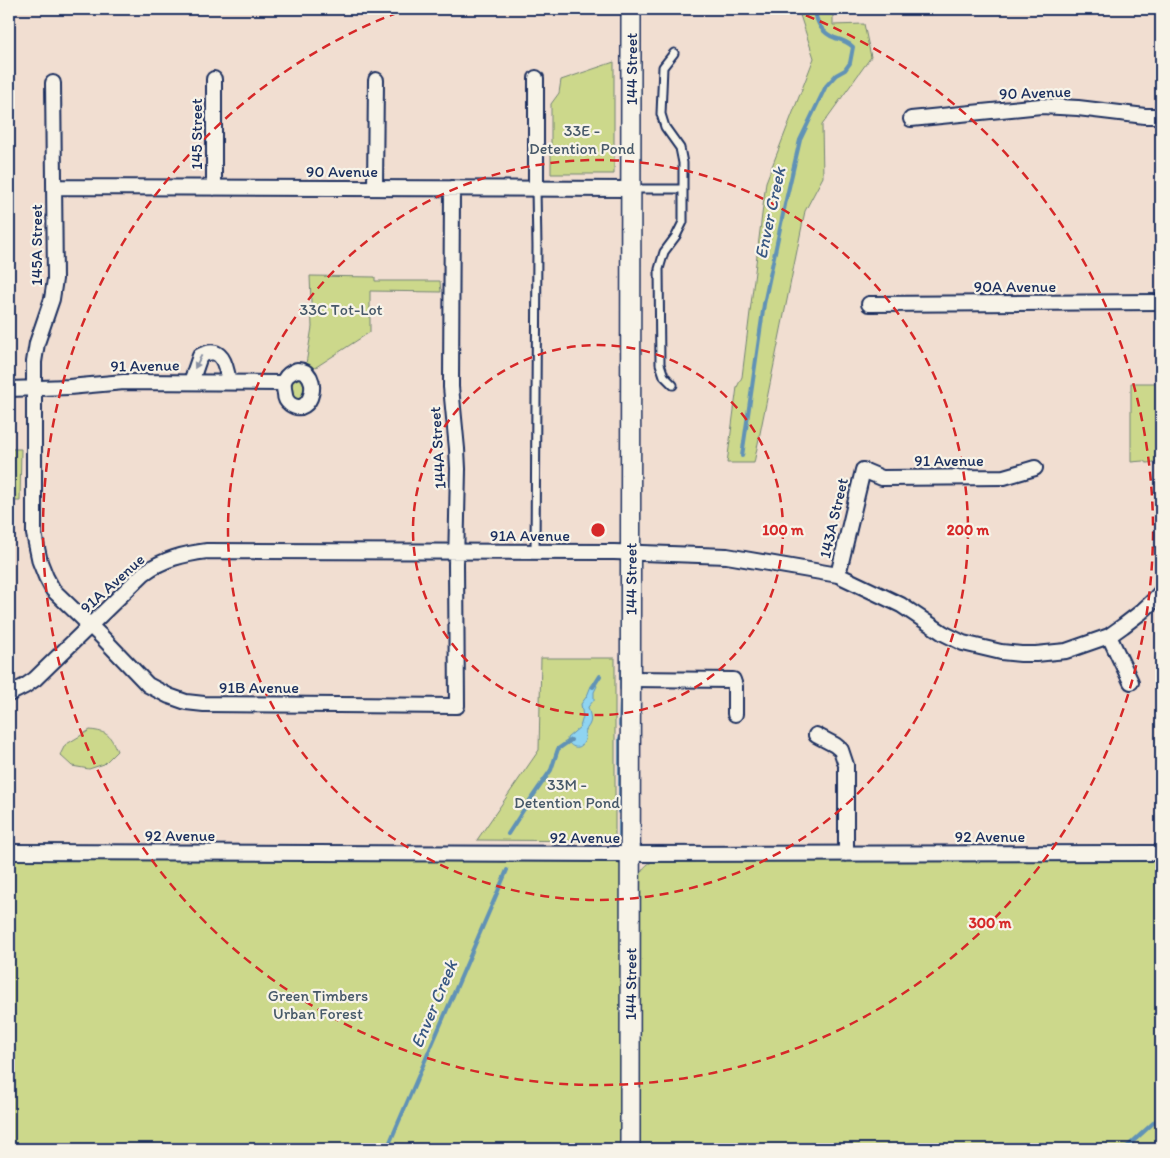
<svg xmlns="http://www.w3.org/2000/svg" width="1170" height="1158" viewBox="0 0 1170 1158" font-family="Itim,sans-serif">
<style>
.green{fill:#ccd88b;stroke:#748474}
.water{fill:#8fd4f1;stroke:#6192b6}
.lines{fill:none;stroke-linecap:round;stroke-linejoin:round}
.stream{stroke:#6192b6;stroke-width:4}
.service-casing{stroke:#1b2f5e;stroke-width:11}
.minor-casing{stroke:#1b2f5e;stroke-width:18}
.secondary-casing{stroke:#1b2f5e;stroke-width:22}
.service{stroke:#f7f3e8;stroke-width:7}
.minor{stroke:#f7f3e8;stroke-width:14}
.secondary{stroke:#f7f3e8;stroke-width:19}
.oneway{fill:#8991a3}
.ring{fill:none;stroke:#d62828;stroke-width:2.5;stroke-dasharray:9 6}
.labels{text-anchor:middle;stroke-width:4.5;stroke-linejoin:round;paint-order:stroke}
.street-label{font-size:16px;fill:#1b2f5e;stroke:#f7f3e8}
.park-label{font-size:16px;fill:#475969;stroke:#f7f3e8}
.water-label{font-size:18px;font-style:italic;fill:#385883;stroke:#f7f3e8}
.centre{fill:#d62828;stroke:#f7f3e8;stroke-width:2.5}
.ring-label{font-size:15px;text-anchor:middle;font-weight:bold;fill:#d62828;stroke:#f7f3e8;stroke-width:4.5;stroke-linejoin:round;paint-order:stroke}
</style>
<rect width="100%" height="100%" fill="#f1ded1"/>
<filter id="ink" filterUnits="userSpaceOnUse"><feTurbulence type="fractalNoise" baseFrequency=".02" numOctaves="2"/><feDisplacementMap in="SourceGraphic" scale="10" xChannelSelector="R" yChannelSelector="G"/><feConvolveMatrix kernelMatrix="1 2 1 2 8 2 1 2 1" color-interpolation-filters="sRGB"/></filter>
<g filter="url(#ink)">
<path class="green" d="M 798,9 L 833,9 L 833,25 L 864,24 L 871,57 L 822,125 L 823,177 L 805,211 L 754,463 L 727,463 L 737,387 L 742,377 L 766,182 L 814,58 Z
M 614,62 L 614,174 L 551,174 L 551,104 L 559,93 L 561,80 Z
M 310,276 L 375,277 L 375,281 L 440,281 L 441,292 L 370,291 L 370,332 L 313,369 L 306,364 L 312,327 Z
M 298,377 L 301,377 L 305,382 L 306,394 L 302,399 L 296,400 L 291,396 L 291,384 L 293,379 Z
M 1131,383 L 1161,383 L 1161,461 L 1147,463 L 1143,461 L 1131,462 Z
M 9,449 L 21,449 L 20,501 L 9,501 Z
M 541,658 L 615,658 L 615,841 L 477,840 L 539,750 Z
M 90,730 C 108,732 110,735 117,751 L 104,764 L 89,769 L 72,766 L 60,755 L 65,745 Z
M 9,859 L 606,860 L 613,861 L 621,865 L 626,1149 L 9,1149 Z
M 1161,860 L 1161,1149 L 640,1149 L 640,876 C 643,867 648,862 657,861 Z"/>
<path class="water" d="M 594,682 L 597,686 L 594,692 L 594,700 L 588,707 C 589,712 592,718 590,723 C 589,726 587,728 586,730 C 584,734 587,738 584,742 C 579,752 568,746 567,738 L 580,727 L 583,717 L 581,704 L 587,696 L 591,686 Z"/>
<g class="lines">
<path class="stream" d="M 742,456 L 764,304 L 786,200 L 800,140 L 826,86 L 836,75 L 845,70 L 850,63 L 853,47 C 848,42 842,40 835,38 C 822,33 816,23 815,9
M 593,687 L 600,676
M 621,689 L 621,671
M 620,726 L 621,700
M 620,812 L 620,738
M 508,834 L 526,806 L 551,770 L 558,749 L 571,740
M 620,836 L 620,821
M 387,1149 L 507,870
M 1123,1149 L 1128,1146 L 1161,1116"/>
<defs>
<path id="service" d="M 631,189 L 683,189
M 673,385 L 664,376 L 660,364 L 659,269 L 664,252 L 676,236 L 683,222 L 683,163 L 680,148 L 665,127 L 661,114 L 663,67 L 674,53
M 535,552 L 537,247 L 536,189"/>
<path id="minor" d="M 214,79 L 214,188
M 53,83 L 55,279 L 52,299 L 37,343 L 34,362 L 34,534 L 40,562 L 46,577 L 53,590 L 102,637 L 148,685 L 169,696 L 186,702 L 204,704 L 457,706 L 456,565 L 458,469 L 457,449 L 451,387 L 452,188
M 911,119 L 1041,106 L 1078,108 L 1145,116 L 1161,116
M 54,187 L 631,189
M 375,188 L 376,80
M 536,189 L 536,78
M 869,304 L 1161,302
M 297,370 C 323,370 312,420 290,404 C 286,401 285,398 285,394 C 282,381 284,375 297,370 Z
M 191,382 L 200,356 C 222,344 226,365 229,382
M 9,389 L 69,387 L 124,382 L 283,383
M 838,575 L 863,470 L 882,478 L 1004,477 L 1035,468
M 1109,636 L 1131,682
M 630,679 L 733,680 L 735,686 L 735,714
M 9,694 L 25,686 L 35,679 L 144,573 C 163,559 184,554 207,551 L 614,552 L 727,556 L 838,575 L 901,605 L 943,633 L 963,643 L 1001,652 L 1021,654 L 1036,654 L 1066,651 L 1109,636 L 1123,626 L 1140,613 L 1152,602 L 1161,592
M 816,735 L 835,745 L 841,750 L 846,765 L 846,854
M 9,852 L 618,854 L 1161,853"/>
<g id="secondary">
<path id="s1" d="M 630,1149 L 631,9"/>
</g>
</defs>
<use href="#service" class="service-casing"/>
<use href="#minor" class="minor-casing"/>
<use href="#secondary" class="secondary-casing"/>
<use href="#service" class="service"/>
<use href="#minor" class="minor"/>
<use href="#secondary" class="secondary"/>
</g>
<defs><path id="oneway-solid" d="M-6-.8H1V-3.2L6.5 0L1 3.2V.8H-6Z" transform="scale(1.25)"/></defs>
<use class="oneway" href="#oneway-solid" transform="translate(198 362) rotate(118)"/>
</g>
<g class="ring">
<circle cx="598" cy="530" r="185"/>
<circle cx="598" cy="530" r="370"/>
<path d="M792 10A555 555 0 1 1 404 10"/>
</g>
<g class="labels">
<g class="street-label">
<text dy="6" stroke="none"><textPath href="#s1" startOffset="1080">144 Street</textPath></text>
<text transform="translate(1035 92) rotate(-2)" y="6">90 Avenue</text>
<text transform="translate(196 134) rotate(-90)" y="6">145 Street</text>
<text x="342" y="177">90 Avenue</text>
<text transform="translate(36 245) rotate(-90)" y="6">145A Street</text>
<text x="1015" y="292">90A Avenue</text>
<text transform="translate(145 365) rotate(-1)" y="6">91 Avenue</text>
<text transform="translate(437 448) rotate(-94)" y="6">144A Street</text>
<text x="949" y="466">91 Avenue</text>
<text transform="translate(833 518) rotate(-77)" y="6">143A Street</text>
<text x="530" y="541">91A Avenue</text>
<text dy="6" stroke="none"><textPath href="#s1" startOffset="570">144 Street</textPath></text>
<text transform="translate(112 583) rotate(-42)" y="6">91A Avenue</text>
<text x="259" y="693">91B Avenue</text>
<text x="180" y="841">92 Avenue</text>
<text x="990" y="842">92 Avenue</text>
<text x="585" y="843">92 Avenue</text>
<text dy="6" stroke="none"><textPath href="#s1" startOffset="165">144 Street</textPath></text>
</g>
<g class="park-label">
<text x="582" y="136">33E -<tspan x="582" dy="18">Detention Pond</tspan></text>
<text x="341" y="315">33C Tot-Lot</text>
<text x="567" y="790">33M -<tspan x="567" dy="18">Detention Pond</tspan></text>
<text x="318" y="1001">Green Timbers<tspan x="318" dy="18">Urban Forest</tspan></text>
</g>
<g class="water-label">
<text transform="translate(770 213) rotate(-78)" y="6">Enver Creek</text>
<text transform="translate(434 1004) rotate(-67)" y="6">Enver Creek</text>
</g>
</g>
<circle cx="598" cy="530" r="8" class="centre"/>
<g class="ring-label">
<text x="783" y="535">100 m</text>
<text x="968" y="535">200 m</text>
<text x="990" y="928">300 m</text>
</g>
<rect width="1170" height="1158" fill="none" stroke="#f7f3e8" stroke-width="30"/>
<rect x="15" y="15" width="1140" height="1128" fill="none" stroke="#1b2f5e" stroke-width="2" filter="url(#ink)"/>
</svg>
